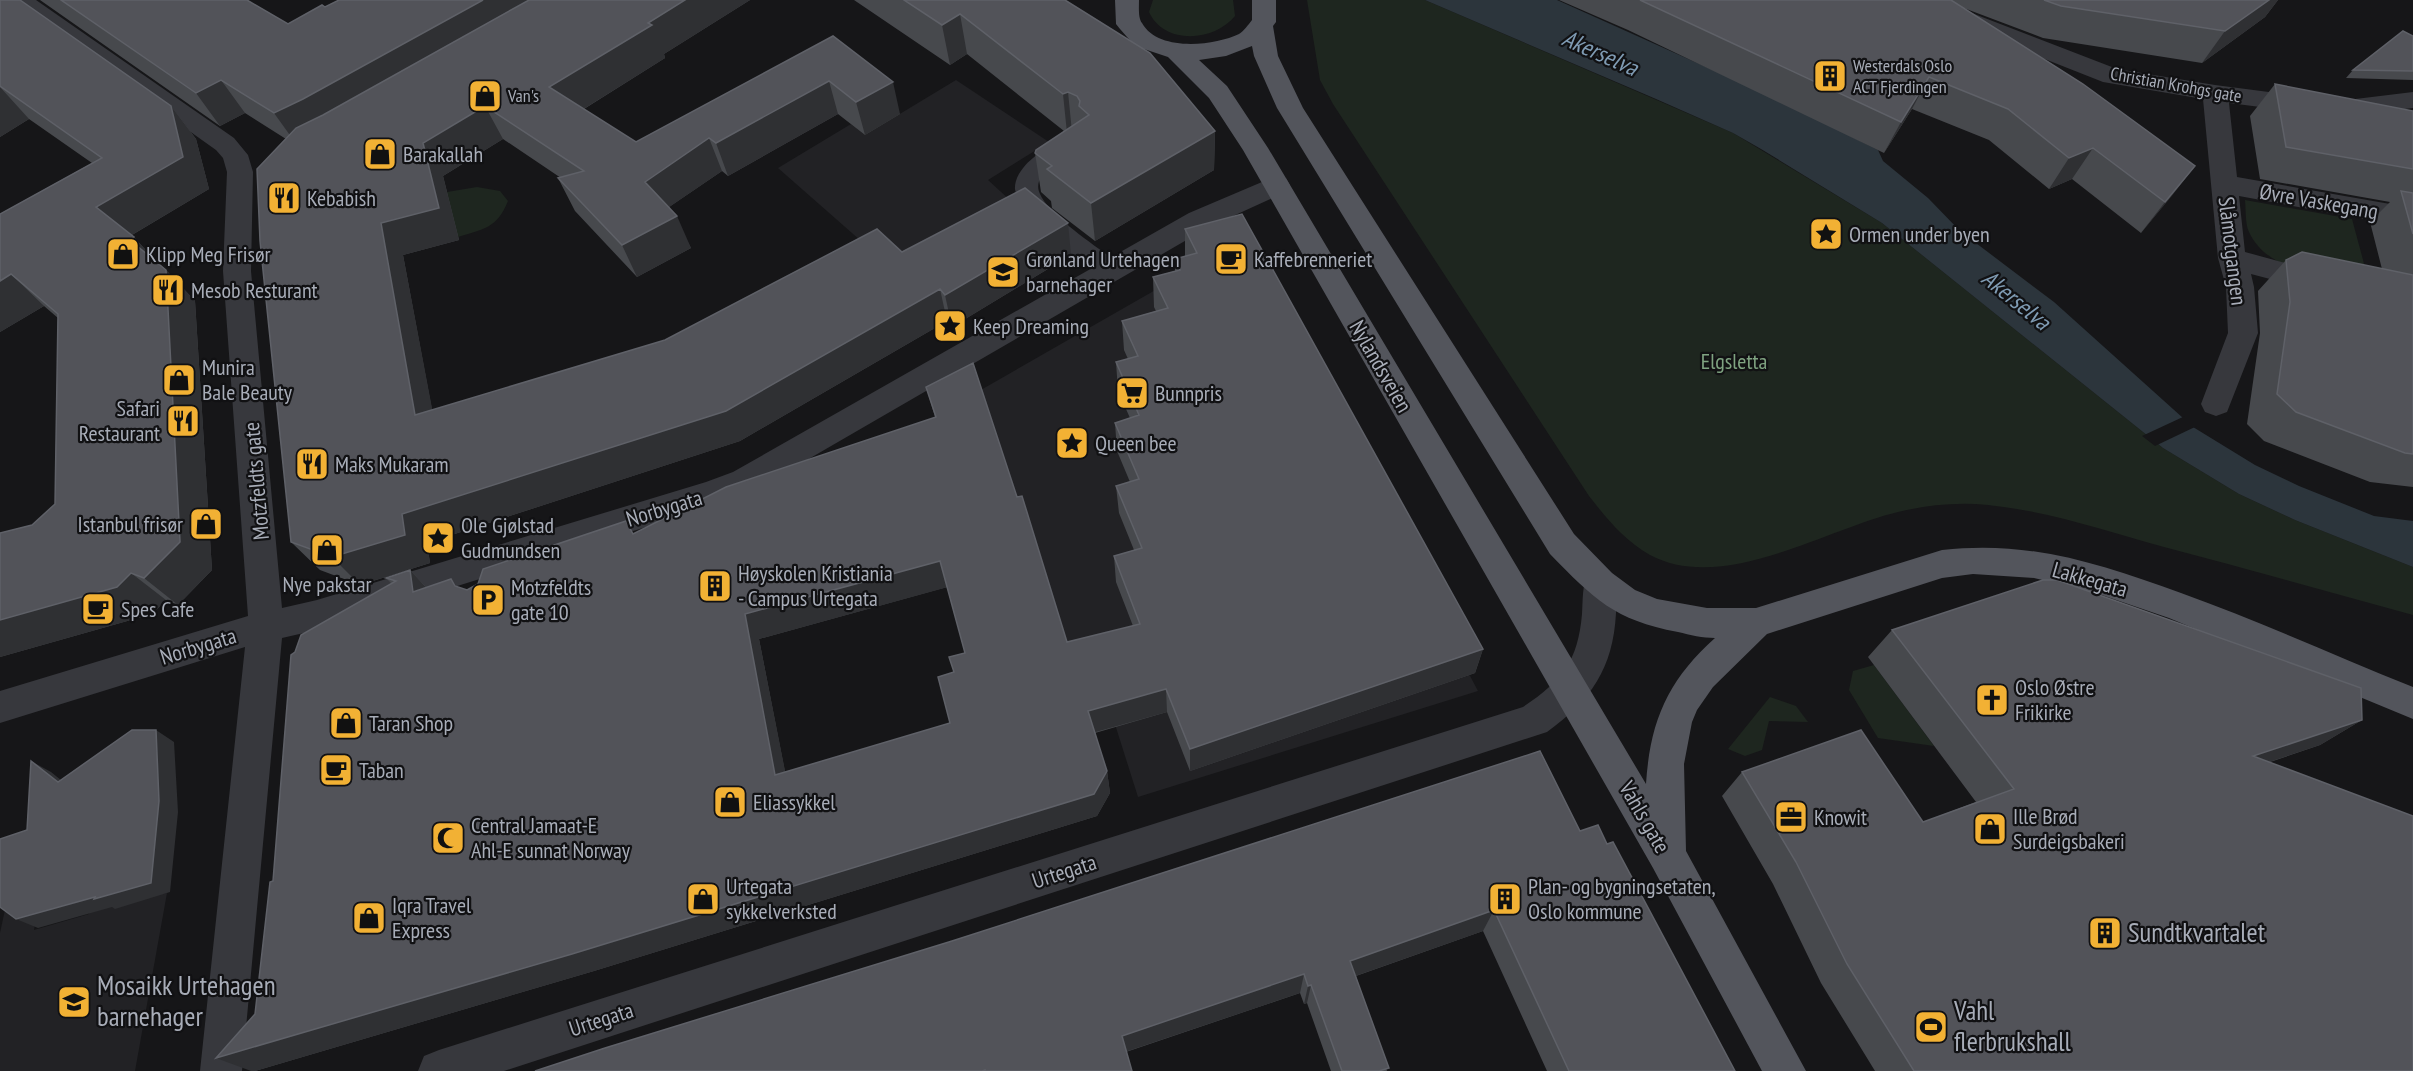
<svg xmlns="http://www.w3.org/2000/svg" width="2413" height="1071" viewBox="0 0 2413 1071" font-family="'PT Sans Narrow',sans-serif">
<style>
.built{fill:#222225}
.green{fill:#1e261f}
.water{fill:#2c353c}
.pier{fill:#161618}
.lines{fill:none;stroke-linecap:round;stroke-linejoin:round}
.service{fill:#37383d;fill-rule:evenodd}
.minor{fill:#37383d;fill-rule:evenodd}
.primary{fill:#53555c;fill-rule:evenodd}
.wall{fill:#47494d;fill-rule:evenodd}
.shaded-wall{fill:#2f3033}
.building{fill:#525359;stroke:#5f6168;stroke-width:1.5;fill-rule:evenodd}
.labels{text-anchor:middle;stroke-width:4.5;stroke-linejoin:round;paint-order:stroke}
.far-poi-label{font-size:18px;fill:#a8adb8;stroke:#111113;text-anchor:start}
.far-street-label{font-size:18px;fill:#a8adb8;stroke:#111113}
.poi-label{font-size:22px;fill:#a8adb8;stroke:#111113;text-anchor:start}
.street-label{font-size:22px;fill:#a8adb8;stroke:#111113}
.park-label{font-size:22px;fill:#7fa381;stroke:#111113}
.water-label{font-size:24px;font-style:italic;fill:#7f9bb3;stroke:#111113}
.near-poi-label{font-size:27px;fill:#a8adb8;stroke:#111113;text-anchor:start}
</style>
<rect width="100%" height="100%" fill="#161618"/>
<path class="built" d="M 956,80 L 1049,142 L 988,180 L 1069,254 L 910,284 L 778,168 L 851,124 L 865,135 Z
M 1241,241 L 1478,691 L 1138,797 L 1095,661 L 1071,666 L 979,391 Z
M 167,893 L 135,1071 L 0,1071 L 0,933 L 6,905 L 38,903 L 34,930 L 89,914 L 90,907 Z"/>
<path class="green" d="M 1153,0 L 1233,0 L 1235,16 C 1214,42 1164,45 1149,12 Z
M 1307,0 L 1425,0 L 1733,133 L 1882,223 L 2163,448 L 2239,494 L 2295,520 L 2413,567 L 2413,615 C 2330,592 2247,569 2164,547 C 2107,531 2048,511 1988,505 C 1957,502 1928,505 1898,512 C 1826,529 1723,594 1650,555 C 1624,540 1607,519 1589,496 L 1333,104 L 1320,80 Z
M 477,187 L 500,191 L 508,201 C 497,228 484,229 458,237 L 447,192 Z
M 2245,200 L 2352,219 L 2369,282 C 2329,275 2269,275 2249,232 C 2245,224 2246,209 2245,200 Z
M 1874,665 L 1934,746 L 1878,738 L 1849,690 L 1853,671 Z
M 1770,697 L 1796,706 L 1808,722 L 1769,721 L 1762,750 L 1745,756 L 1728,749 Z"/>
<path class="water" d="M 1425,0 L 1557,0 L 1775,98 L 1878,150 L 1883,161 L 1928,198 L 1960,231 L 2054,302 L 2193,427 L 2255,465 L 2299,486 L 2374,516 L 2413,521 L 2413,567 L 2295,520 L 2239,494 L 2163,448 L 1882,223 L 1761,149 L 1733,133 L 1656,99 Z"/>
<path class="pier" d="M 2185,416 L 2197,426 L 2155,446 L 2142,436 Z"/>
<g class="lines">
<path class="service" d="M 1068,136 L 1076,139 L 1079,144 C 1071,158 1051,162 1041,177 C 1038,182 1037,188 1040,194 C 1049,216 1100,249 1120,264 L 1123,270 L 1120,276 C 1113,278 1109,279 1102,276 C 1081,265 1018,212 1015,189 C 1014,178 1024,165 1033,158 C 1043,149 1055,140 1068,136 Z"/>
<path class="minor" d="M 8,0 L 36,0 L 234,138 L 248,155 L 253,172 L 251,271 L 282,608 L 317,600 L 706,482 L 733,472 L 1189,213 L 1276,176 L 1286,178 L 1290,185 L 1286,192 L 1209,227 L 755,490 L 713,506 L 317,630 L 282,638 L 242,1071 L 200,1071 L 245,647 L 0,723 L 0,691 L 248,616 L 223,271 L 227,172 L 223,158 L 216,150 L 12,5 Z
M 1904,0 L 1938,0 L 2117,69 L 2215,85 L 2339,101 L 2413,92 L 2413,108 L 2339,117 L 2229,103 L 2237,177 L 2413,208 L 2413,228 L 2239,196 L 2245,252 L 2330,275 L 2334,282 L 2330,289 L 2320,292 L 2251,274 L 2254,287 L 2258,333 L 2227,412 L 2216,416 L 2205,412 L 2201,404 L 2228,333 L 2226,287 L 2218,258 L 2203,99 L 2103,82 L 1908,5 Z
M 1600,569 L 1612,573 C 1618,586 1617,599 1616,613 C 1613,669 1591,700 1547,732 L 504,1071 L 418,1071 L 424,1056 L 439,1050 L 1523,707 C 1562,681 1578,661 1582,614 C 1583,599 1582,586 1588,573 Z"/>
<path class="primary" d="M 1115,0 L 1139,0 C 1139,7 1138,18 1142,23 C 1158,52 1214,46 1239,34 C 1244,31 1248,25 1252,20 L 1252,0 L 1276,0 L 1276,22 L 1273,26 L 1278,56 L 1303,108 L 1574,534 L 1612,573 L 1635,590 L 1657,599 L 1707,608 L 1756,608 L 1942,550 C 2031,540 2099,564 2181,593 C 2259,621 2336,656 2413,687 L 2413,719 L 2169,618 L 2093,592 L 2034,578 L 1973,574 L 1942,578 L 1767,634 L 1713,687 L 1697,710 L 1692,722 L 1684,764 L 1686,851 L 1806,1071 L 1762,1071 L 1653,868 L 1243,150 L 1209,98 L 1168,57 L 1135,46 L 1120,29 L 1116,24 ZM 1252,46 L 1254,56 L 1277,108 L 1550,554 C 1594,599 1614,620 1678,632 C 1690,635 1703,638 1715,638 C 1668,680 1650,721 1646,784 L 1268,148 L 1227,86 L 1199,60 L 1226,56 Z"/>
</g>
<path class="wall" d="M 0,0 L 171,106 L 196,139 L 209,189 L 132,235 L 154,259 L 166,270 L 195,301 L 212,570 L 178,605 L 166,600 L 152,614 L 0,657 L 0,533 L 32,525 L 55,504 L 58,318 L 44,306 L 0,332 L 0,214 L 92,163 L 29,119 L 0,137 Z
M 40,0 L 247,0 L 288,24 L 325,7 L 339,0 L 750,0 L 664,54 L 665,58 L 584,109 L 636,142 L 833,36 L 900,114 L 865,135 L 838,114 L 728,176 L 722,171 L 669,207 L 691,248 L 637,277 L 575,211 L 558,178 L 561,178 L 503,139 L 443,176 L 459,240 L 403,255 L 432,410 L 665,340 L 902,252 L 1071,255 L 952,327 L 947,321 L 740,441 L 427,543 L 430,563 L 360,585 L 320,570 L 291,542 L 286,139 L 245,113 L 220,126 Z
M 854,0 L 1065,0 L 1215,131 L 1214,170 L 1095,241 L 1052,208 L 1051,201 L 1041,192 L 1035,153 L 1064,131 L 967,54 L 950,65 Z
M 1559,0 L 2278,0 L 2265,17 L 2202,63 L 2043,38 L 1961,7 L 2195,166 L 2141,233 L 2072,179 L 2049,189 L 1989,140 L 1912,109 L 1884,153 L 1628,30 Z
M 2413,36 L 2413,80 L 2346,78 L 2353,70 Z
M 2275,84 L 2413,111 L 2413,487 L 2370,482 L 2264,441 L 2247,424 L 2260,333 L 2258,291 L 2286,260 L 2382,269 L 2370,222 L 2390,202 L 2260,179 L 2250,116 Z
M 1185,229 L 1483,649 L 1475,673 L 1190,771 L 1167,712 L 1095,733 L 1107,771 L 1110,793 L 1097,816 L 594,971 L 255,1071 L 251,1071 L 255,1014 L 273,881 L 392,584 L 386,578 L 410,570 L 427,588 L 458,587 L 467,590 L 634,534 L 935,417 L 926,387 L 1017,497 L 1067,642 L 1133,626 L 1116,582 L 1114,556 L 1134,550 L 1119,513 L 1116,486 L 1130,482 L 1117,451 L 1115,423 L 1130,418 L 1118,391 L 1116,362 L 1128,359 L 1124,350 L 1122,321 L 1156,311 L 1154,307 L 1153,277 L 1175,271 L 1175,259 L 1185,257 ZM 947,587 L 965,653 L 954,672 L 950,723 L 785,772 L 759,639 Z
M 1892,630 L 2362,720 L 2320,745 L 2270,762 L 2413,1071 L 1875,1071 L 1821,983 L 1773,884 L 1722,796 L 1742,772 L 1923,822 L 1976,802 L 1868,657 Z
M 1580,831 L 1607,844 L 1735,1071 L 1547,1071 L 1483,931 L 1356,976 L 1387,1071 L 1331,1071 L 1307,1003 L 1304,1004 L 1300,993 L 1126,1052 L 535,1071 Z"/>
<path class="shaded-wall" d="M 483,0 L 557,0 L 297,145 L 274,113 Z
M 685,0 L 750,0 L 664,54 L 665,58 L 566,120 L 549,87 L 648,23 Z
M 2269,0 L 2278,0 L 2265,17 L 2202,63 L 2225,31 Z
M 960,14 L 967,54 L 950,65 L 942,25 Z
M 1929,77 L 1912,109 L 1884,153 L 1901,122 Z
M 221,80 L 245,113 L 220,126 L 196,93 Z
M 829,81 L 838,114 L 728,176 L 716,143 Z
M 893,82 L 900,114 L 865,135 L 856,102 Z
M 0,87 L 29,119 L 0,137 Z
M 1068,92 L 1072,132 L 1067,133 L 1063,94 Z
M 171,106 L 196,139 L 209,189 L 125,239 L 96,207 Z
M 485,106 L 503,139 L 443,176 L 459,240 L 403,255 L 439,445 L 415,415 L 381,223 L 423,143 Z
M 1215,131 L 1214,170 L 1095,241 L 1091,203 Z
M 709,138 L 722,171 L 659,214 L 645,182 Z
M 2093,148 L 2072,179 L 2049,189 L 2069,158 Z
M 2195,166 L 2171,197 L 2141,233 L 2165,202 Z
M 677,216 L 691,248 L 637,277 L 622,245 Z
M 1068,223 L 1071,255 L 952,327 L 945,295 Z
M 134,237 L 163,269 L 130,240 Z
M 166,270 L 195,301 L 212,570 L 178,605 L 144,578 Z
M 11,274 L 44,306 L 0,332 L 0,281 Z
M 940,289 L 947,321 L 740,441 L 427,543 L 430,563 L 360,585 L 332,557 L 402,514 Z
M 940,561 L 948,587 L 759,639 L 790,796 L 775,775 L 745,614 Z
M 410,570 L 434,596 L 413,592 Z
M 131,573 L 166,600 L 152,614 L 0,657 L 0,620 Z
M 1483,649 L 1475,673 L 1190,771 L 1190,749 Z
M 1166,689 L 1167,712 L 1092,733 L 1088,711 Z
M 2362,720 L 2320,745 L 2215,780 L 2253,756 Z
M 156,730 L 174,742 L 178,812 L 170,892 L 115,909 L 112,907 L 38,928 L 16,919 L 95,897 Z
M 31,761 L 51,772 L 77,793 L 58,782 Z
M 1107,771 L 1110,793 L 1097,816 L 594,971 L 255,1071 L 251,1071 L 216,1058 Z
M 1494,910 L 1483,931 L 1344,980 L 1350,961 Z
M 1304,974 L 1300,993 L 1125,1052 L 1122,1036 Z
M 1311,985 L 1307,1003 L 1304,1004 L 1308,986 Z"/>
<path class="building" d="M 0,0 L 20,0 L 171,106 L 183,157 L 96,207 L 134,237 L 130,240 L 166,270 L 180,542 L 144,578 L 131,573 L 117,587 L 0,620 L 0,533 L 32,525 L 55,504 L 58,314 L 11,274 L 0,281 L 0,214 L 102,158 L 0,86 Z
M 61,0 L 247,0 L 288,24 L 322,5 L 325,7 L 339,0 L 483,0 L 303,99 L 274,113 L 221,80 L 196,93 Z
M 529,0 L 685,0 L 648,23 L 652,25 L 549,87 L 636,142 L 833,36 L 893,82 L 856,102 L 829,81 L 716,143 L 709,138 L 645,182 L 677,216 L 622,245 L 558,178 L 584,171 L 485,106 L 423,143 L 439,208 L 381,223 L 415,415 L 665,340 L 877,229 L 902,252 L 1025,188 L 1068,223 L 945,295 L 940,289 L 726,411 L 402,514 L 405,535 L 332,557 L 291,542 L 260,241 L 257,169 L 296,128 L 323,115 Z
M 904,0 L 1065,0 L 1150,53 L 1215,131 L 1091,203 L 1047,169 L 1052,166 L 1035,153 L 1036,150 L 1089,115 L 1079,106 L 1080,101 L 1077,96 L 1068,92 L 1063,94 L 960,14 L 942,25 Z
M 1640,0 L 1951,0 L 2083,84 L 2195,166 L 2165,202 L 2093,148 L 2069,158 L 2008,109 L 1929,77 L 1901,122 Z
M 2044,0 L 2269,0 L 2225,31 L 2061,6 Z
M 2403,31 L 2413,36 L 2413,71 L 2353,70 Z
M 2275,84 L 2413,111 L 2413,169 L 2286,147 Z
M 2401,191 L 2413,193 L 2413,234 Z
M 1242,214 L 1483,649 L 1190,749 L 1166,689 L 1088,711 L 1107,771 L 1094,794 L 572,954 L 216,1058 L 255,1014 L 270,882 L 273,881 L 291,655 L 295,652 L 301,635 L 396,581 L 386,578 L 410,570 L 413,592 L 451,579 L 455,586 L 467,590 L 478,584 L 483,569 L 626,521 L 633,534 L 726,487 L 936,417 L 926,387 L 973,363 L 1017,497 L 1022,496 L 1067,642 L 1140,624 L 1114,556 L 1142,548 L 1116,486 L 1139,479 L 1115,423 L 1139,415 L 1116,362 L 1138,356 L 1122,321 L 1168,308 L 1153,277 L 1180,270 L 1175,259 L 1197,253 L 1185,229 ZM 940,561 L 965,653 L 949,657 L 954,672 L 938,677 L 950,723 L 775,775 L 745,614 Z
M 2302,252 L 2413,275 L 2413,454 L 2405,453 L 2296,412 L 2277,394 L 2290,302 L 2286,260 Z
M 2043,580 L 2057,580 L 2361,688 L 2362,720 L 2253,756 L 2413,816 L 2413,1071 L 1914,1071 L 1847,964 L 1796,862 L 1742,772 L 1861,730 L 1923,822 L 2014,789 L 1892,630 Z
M 132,730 L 156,730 L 159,801 L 151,883 L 94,899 L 95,897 L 16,919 L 0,907 L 0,839 L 27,830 L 31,761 L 58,782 Z
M 1540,751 L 1580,831 L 1598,825 L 1607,844 L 1613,842 L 1735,1071 L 1569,1071 L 1494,910 L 1350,961 L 1389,1068 L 1379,1071 L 1342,1071 L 1311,985 L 1308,986 L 1304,974 L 1122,1036 L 1132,1071 L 985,1071 L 985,1070 L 982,1071 L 535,1071 L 605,1048 L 952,941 Z"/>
<defs>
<symbol id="building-square" viewBox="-11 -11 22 22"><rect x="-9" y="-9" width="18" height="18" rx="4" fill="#f2b134" stroke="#111113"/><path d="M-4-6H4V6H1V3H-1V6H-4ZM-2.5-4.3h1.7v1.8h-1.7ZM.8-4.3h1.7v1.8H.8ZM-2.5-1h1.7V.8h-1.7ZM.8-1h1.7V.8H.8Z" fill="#111"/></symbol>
<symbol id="shop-square" viewBox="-11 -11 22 22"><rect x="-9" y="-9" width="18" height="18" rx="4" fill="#f2b134" stroke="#111113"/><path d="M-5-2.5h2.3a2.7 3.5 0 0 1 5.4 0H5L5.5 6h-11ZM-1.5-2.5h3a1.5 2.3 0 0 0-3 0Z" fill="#111"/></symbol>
<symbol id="restaurant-square" viewBox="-11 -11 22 22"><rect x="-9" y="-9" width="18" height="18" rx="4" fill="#f2b134" stroke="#111113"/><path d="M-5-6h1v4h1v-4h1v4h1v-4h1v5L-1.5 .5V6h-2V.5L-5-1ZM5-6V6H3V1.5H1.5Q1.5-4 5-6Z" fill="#111"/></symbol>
<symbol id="sight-square" viewBox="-11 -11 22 22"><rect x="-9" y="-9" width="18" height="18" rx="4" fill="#f2b134" stroke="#111113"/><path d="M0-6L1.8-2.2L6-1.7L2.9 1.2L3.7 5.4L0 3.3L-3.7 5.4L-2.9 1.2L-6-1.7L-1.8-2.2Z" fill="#111"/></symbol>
<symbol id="cafe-square" viewBox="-11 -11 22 22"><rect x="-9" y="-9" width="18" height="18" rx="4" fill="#f2b134" stroke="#111113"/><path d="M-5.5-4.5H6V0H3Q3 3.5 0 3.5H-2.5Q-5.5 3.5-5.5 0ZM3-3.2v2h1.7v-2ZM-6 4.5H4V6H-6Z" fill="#111"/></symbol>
<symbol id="school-square" viewBox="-11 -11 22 22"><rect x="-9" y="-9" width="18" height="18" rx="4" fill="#f2b134" stroke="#111113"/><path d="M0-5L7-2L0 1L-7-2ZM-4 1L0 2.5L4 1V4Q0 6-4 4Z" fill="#111"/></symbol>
<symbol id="supermarket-square" viewBox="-11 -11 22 22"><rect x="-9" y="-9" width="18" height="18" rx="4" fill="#f2b134" stroke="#111113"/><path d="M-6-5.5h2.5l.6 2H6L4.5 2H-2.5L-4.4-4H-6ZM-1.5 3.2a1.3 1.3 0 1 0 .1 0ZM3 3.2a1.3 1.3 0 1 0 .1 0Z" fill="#111"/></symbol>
<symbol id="parking-square" viewBox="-11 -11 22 22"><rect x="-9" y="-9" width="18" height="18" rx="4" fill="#f2b134" stroke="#111113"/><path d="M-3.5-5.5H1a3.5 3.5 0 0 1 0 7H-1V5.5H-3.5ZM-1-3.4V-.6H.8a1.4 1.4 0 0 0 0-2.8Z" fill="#111"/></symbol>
<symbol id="church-square" viewBox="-11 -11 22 22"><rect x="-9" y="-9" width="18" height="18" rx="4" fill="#f2b134" stroke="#111113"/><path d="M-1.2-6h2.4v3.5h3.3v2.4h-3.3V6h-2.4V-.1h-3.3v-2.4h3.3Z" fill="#111"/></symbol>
<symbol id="office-square" viewBox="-11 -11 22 22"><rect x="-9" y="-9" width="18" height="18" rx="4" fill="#f2b134" stroke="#111113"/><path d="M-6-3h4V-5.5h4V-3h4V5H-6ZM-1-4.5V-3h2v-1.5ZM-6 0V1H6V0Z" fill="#111"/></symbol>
<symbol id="mosque-square" viewBox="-11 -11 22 22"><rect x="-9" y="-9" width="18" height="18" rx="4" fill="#f2b134" stroke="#111113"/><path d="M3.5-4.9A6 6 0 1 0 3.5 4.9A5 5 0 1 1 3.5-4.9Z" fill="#111"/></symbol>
<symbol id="stadium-square" viewBox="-11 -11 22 22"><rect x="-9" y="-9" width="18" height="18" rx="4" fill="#f2b134" stroke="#111113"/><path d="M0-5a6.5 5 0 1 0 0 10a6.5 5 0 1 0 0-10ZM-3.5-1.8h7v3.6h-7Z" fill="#111"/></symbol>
</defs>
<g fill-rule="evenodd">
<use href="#building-square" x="1811" y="57" width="38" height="38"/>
<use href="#shop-square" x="466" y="77" width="38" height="38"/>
<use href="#shop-square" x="361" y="135" width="38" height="38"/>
<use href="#restaurant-square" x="265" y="179" width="38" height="38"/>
<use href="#sight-square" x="1807" y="215" width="38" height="38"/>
<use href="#shop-square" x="104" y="235" width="38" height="38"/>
<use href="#cafe-square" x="1212" y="240" width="38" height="38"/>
<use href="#school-square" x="984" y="253" width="38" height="38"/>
<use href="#restaurant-square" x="149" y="271" width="38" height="38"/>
<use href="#sight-square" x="931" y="307" width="38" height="38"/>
<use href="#shop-square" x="160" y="361" width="38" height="38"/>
<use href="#supermarket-square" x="1113" y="374" width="38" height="38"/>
<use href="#restaurant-square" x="164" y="402" width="38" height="38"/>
<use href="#sight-square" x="1053" y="424" width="38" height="38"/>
<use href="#restaurant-square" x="293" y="445" width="38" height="38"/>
<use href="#shop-square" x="187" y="505" width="38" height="38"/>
<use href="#sight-square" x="419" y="519" width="38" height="38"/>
<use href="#shop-square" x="308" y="531" width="38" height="38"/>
<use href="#building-square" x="696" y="567" width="38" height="38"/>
<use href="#parking-square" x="469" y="581" width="38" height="38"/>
<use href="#cafe-square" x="79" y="590" width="38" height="38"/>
<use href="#church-square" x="1973" y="681" width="38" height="38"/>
<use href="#shop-square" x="327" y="704" width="38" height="38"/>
<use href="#cafe-square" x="317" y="751" width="38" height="38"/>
<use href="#shop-square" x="711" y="783" width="38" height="38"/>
<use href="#office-square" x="1772" y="798" width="38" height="38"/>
<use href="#shop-square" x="1971" y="810" width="38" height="38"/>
<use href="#mosque-square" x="429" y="819" width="38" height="38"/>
<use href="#shop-square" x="684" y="880" width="38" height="38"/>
<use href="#building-square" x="1486" y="880" width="38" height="38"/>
<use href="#shop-square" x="350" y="899" width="38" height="38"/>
<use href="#building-square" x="2086" y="914" width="38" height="38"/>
<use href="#school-square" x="55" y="983" width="38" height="38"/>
<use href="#stadium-square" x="1912" y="1008" width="38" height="38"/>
</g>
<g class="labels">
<g class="far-poi-label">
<text x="1853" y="72">Westerdals Oslo<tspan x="1853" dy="21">ACT Fjerdingen</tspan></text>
<text x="508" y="102">Van's</text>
</g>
<g class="far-street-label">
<text transform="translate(2176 85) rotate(10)" y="6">Christian Krohgs gate</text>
</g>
<g class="poi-label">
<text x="403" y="162">Barakallah</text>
<text x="307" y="206">Kebabish</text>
<text x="1849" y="242">Ormen under byen</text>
<text x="146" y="262">Klipp Meg Frisør</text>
<text x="1026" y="267">Grønland Urtehagen<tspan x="1026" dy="25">barnehager</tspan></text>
<text x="1254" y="267">Kaffebrenneriet</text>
<text x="191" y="298">Mesob Resturant</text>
<text x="973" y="334">Keep Dreaming</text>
<text x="202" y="375">Munira<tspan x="202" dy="25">Bale Beauty</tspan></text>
<text x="1155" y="401">Bunnpris</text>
<text x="160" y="416" text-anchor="end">Safari<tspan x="160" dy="25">Restaurant</tspan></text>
<text x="1095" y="451">Queen bee</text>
<text x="335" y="472">Maks Mukaram</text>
<text x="183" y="532" text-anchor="end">Istanbul frisør</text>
<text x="461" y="533">Ole Gjølstad<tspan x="461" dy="25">Gudmundsen</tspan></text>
<text x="738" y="581">Høyskolen Kristiania<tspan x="738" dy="25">- Campus Urtegata</tspan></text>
<text x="327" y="592" text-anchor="middle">Nye pakstar</text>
<text x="511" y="595">Motzfeldts<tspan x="511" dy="25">gate 10</tspan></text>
<text x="121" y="617">Spes Cafe</text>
<text x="2015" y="695">Oslo Østre<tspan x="2015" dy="25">Frikirke</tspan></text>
<text x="369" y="731">Taran Shop</text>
<text x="359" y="778">Taban</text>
<text x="753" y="810">Eliassykkel</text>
<text x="2013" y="824">Ille Brød<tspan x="2013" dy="25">Surdeigsbakeri</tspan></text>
<text x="1814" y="825">Knowit</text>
<text x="471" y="833">Central Jamaat-E<tspan x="471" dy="25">Ahl-E sunnat Norway</tspan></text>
<text x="726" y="894">Urtegata<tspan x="726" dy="25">sykkelverksted</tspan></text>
<text x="1528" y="894">Plan- og bygningsetaten,<tspan x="1528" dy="25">Oslo kommune</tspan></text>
<text x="392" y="913">Iqra Travel<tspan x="392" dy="25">Express</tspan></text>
</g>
<g class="street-label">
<text transform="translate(2319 201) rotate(10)" y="8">Øvre Vaskegang</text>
<text transform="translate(2233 251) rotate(83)" y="8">Slåmotgangen</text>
<text transform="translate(1381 366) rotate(60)" y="8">Nylandsveien</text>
<text transform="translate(256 481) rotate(-95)" y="8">Motzfeldts gate</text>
<text transform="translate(664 508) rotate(-17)" y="8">Norbygata</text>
<text transform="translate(2090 579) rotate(16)" y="8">Lakkegata</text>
<text transform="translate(198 646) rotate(-17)" y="8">Norbygata</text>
<text transform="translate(1645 817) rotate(60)" y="8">Vahls gate</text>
<text transform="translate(1064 871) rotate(-18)" y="8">Urtegata</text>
<text transform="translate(601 1019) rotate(-18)" y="8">Urtegata</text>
</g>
<g class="park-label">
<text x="1734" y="369">Elgsletta</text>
</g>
<g class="water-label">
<text transform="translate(1600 53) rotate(24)" y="8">Akerselva</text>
<text transform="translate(2016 300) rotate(39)" y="8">Akerselva</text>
</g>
<g class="near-poi-label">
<text x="2128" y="942">Sundtkvartalet</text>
<text x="97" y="995">Mosaikk Urtehagen<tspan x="97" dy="31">barnehager</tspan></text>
<text x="1954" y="1020">Vahl<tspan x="1954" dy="31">flerbrukshall</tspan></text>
</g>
</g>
</svg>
